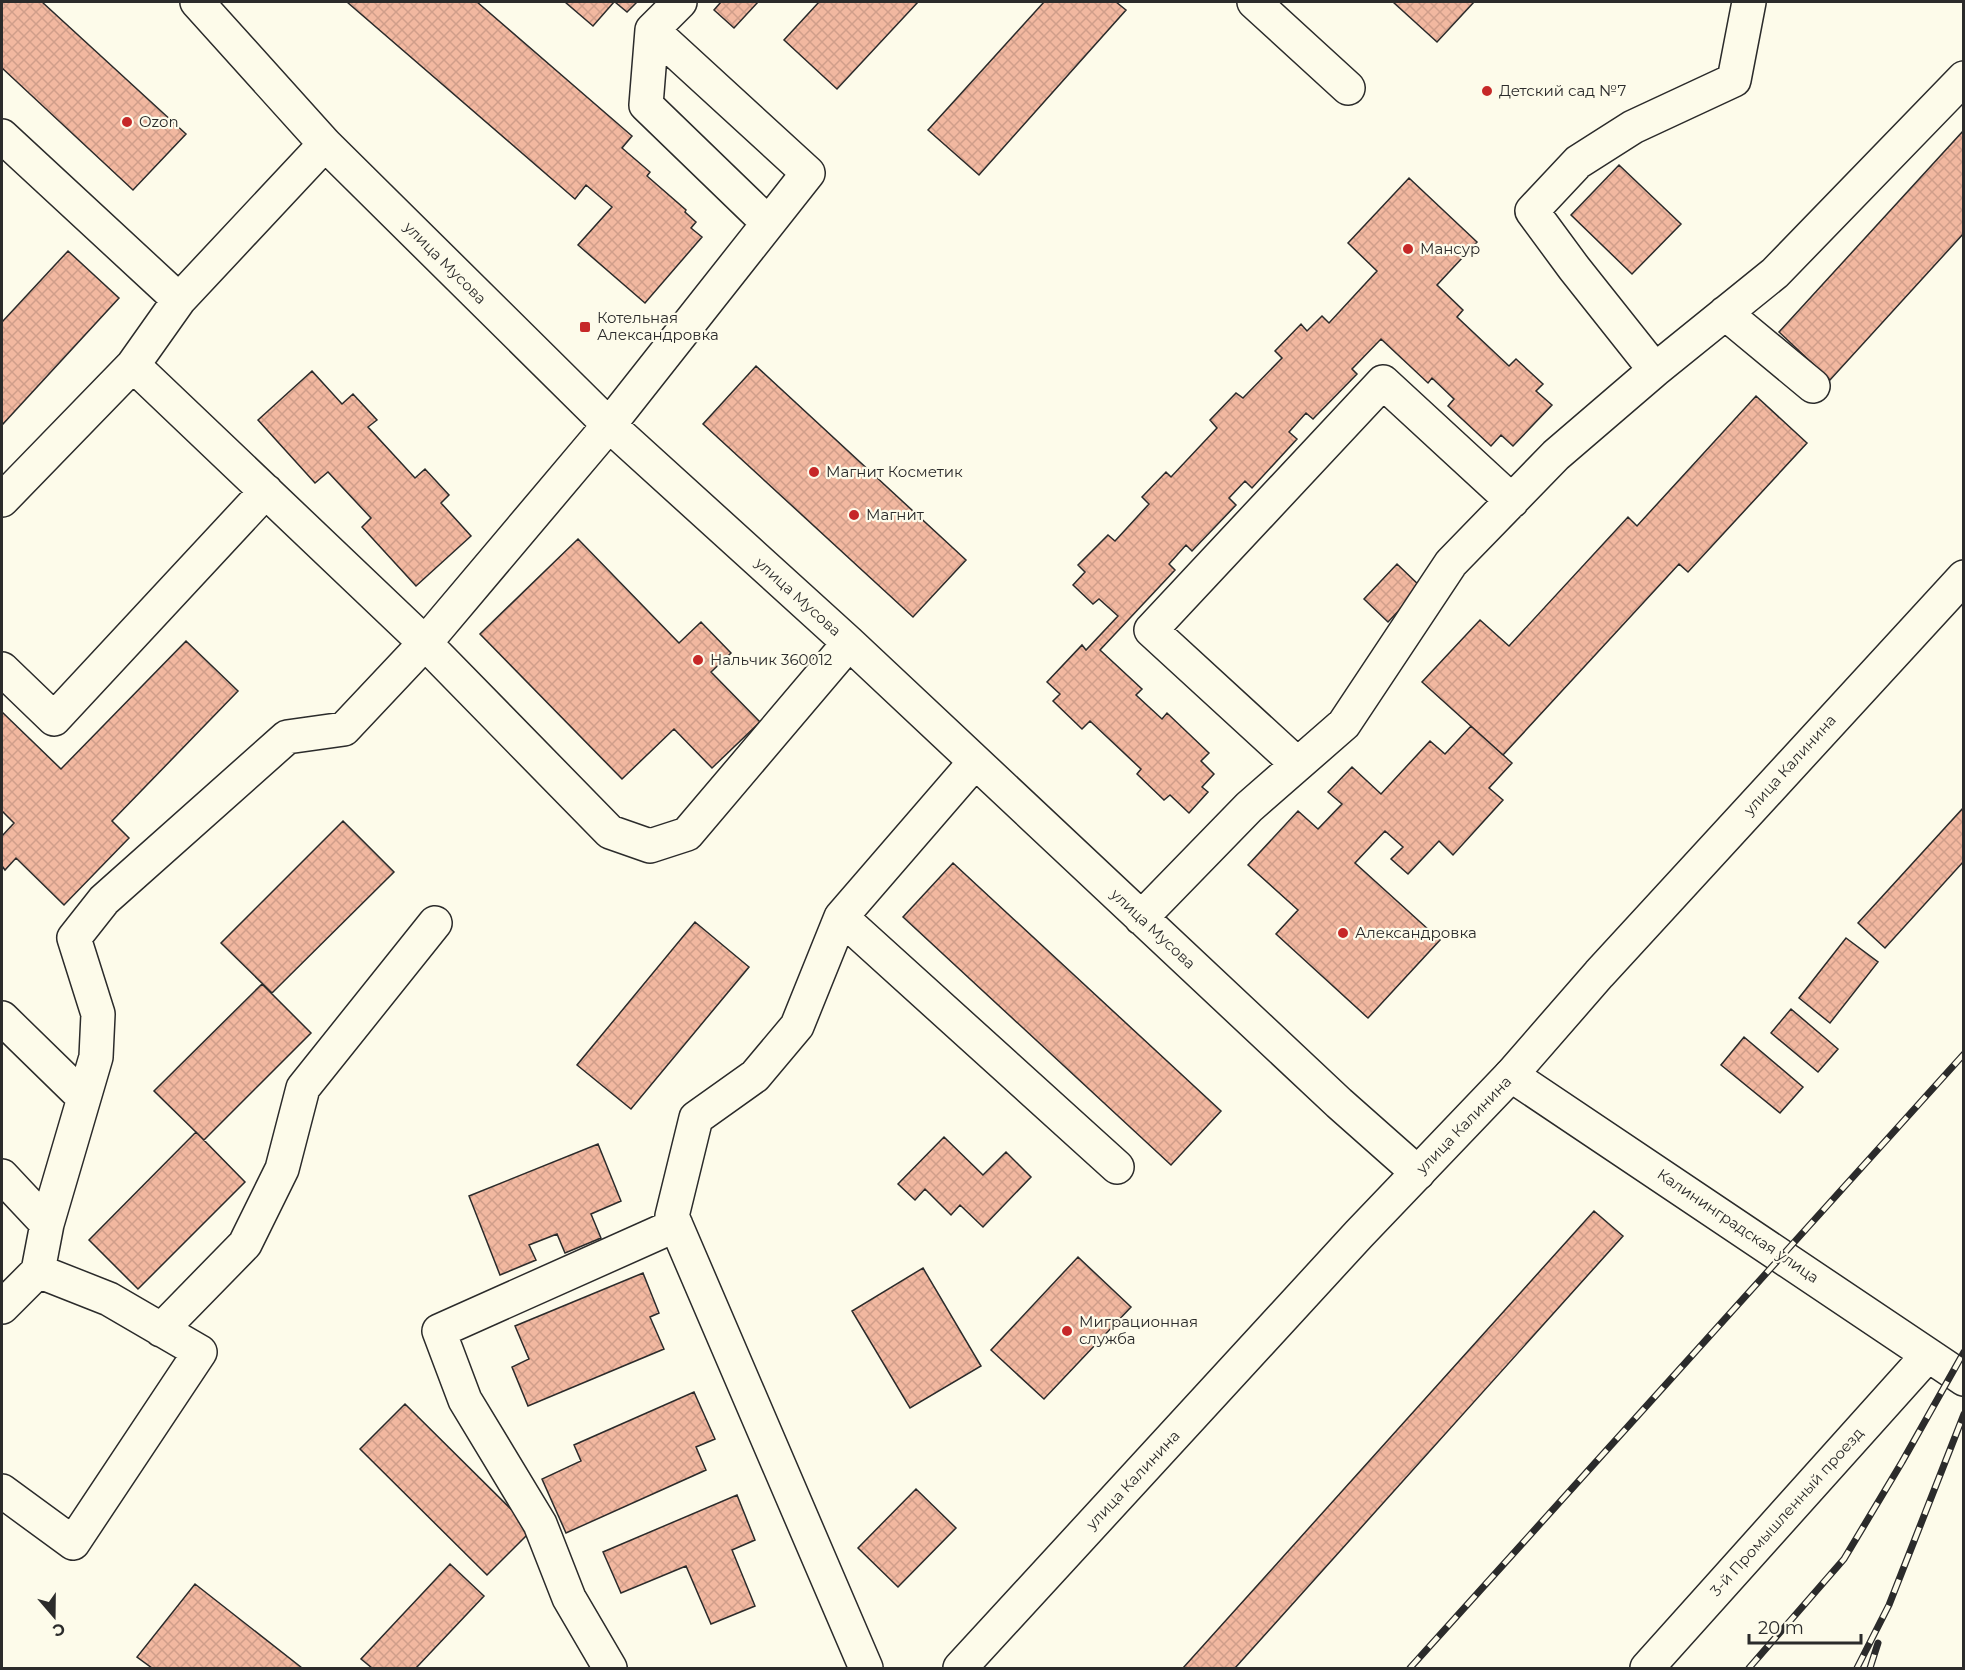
<svg xmlns="http://www.w3.org/2000/svg" width="1965" height="1670" viewBox="0 0 1965 1670" font-family="Montserrat,sans-serif">
<style>
.building{fill:url(#building-cross-hatch);stroke:#2b2b2b;stroke-width:1.5}
.lines{fill:none;stroke-linecap:round;stroke-linejoin:round}
.minor-casing{stroke:#2b2b2b;stroke-width:36}
.major-casing{stroke:#2b2b2b;stroke-width:36}
.minor{stroke:#fdfbea;stroke-width:33}
.major{stroke:#fdfbea;stroke-width:33}
.rail-casing{stroke:#2b2b2b;stroke-width:7}
.rail{stroke:#fdfbea;stroke-width:4.5;stroke-dasharray:14;stroke-linecap:butt}
.poi-dot{fill:#c62828;stroke:#fdfbea;stroke-width:2}
.labels{text-anchor:middle;stroke-width:4.5;stroke-linejoin:round;paint-order:stroke}
.poi-label{font-size:15px;fill:#2b2b2b;stroke:#fdfbea;text-anchor:start}
.street-label{font-size:15px;fill:#2b2b2b;stroke:#fdfbea}
</style>
<defs>
<pattern id="building-cross-hatch" width="8" height="8" patternUnits="userSpaceOnUse" patternTransform="scale(1.5)"><rect width="8" height="8" fill="#f2b8a0"/><path d="M0 0l8 8M0 8l8-8" fill="none" stroke="#d09e8a"/></pattern>
</defs>
<rect width="100%" height="100%" fill="#fdfbea"/>
<path class="building" d="M 2,2 L 42,2 L 186,134 L 133,190 L 2,68 Z
M 347,2 L 477,2 L 632,136 L 622,148 L 650,172 L 647,176 L 686,210 L 685,212 L 696,222 L 691,228 L 702,237 L 645,303 L 578,245 L 612,207 L 586,185 L 575,199 Z
M 565,2 L 614,2 L 593,26 Z
M 615,2 L 637,2 L 627,12 Z
M 721,2 L 758,2 L 734,28 L 714,10 Z
M 819,2 L 918,2 L 837,89 L 784,40 Z
M 1044,2 L 1116,2 L 1126,10 L 979,175 L 928,130 Z
M 1393,2 L 1474,2 L 1437,42 Z
M 1964,130 L 1964,233 L 1830,380 L 1779,332 Z
M 1619,165 L 1681,224 L 1632,274 L 1571,215 Z
M 1409,178 L 1477,242 L 1437,285 L 1463,310 L 1457,317 L 1509,366 L 1516,359 L 1543,384 L 1536,391 L 1552,405 L 1513,446 L 1501,435 L 1491,446 L 1448,406 L 1454,399 L 1432,378 L 1428,383 L 1381,339 L 1352,369 L 1357,374 L 1313,419 L 1306,413 L 1289,432 L 1297,439 L 1252,488 L 1245,481 L 1229,498 L 1236,505 L 1192,551 L 1186,545 L 1169,564 L 1175,570 L 1100,650 L 1142,689 L 1136,695 L 1162,719 L 1167,713 L 1209,753 L 1201,761 L 1214,774 L 1202,787 L 1208,792 L 1189,813 L 1170,795 L 1164,800 L 1137,774 L 1141,769 L 1090,721 L 1082,729 L 1053,701 L 1060,694 L 1047,682 L 1082,645 L 1086,650 L 1118,616 L 1099,599 L 1093,604 L 1073,585 L 1085,572 L 1078,565 L 1108,535 L 1115,541 L 1149,504 L 1142,497 L 1166,472 L 1171,477 L 1217,428 L 1210,420 L 1236,393 L 1243,398 L 1282,358 L 1275,351 L 1301,324 L 1307,331 L 1322,316 L 1329,323 L 1377,271 L 1348,243 Z
M 68,251 L 119,298 L 2,425 L 2,322 Z
M 756,366 L 966,560 L 913,617 L 703,424 Z
M 312,371 L 342,404 L 353,394 L 377,420 L 368,427 L 415,478 L 425,469 L 449,495 L 441,503 L 471,536 L 416,586 L 362,527 L 371,518 L 328,472 L 315,483 L 258,420 Z
M 1756,396 L 1807,443 L 1688,572 L 1679,564 L 1503,755 L 1422,682 L 1480,620 L 1509,646 L 1628,517 L 1637,526 Z
M 578,539 L 679,643 L 701,622 L 731,653 L 711,672 L 760,722 L 712,768 L 674,729 L 622,779 L 480,634 Z
M 1397,564 L 1421,587 L 1388,622 L 1364,599 Z
M 186,641 L 238,691 L 112,821 L 129,838 L 64,905 L 16,858 L 5,870 L 2,866 L 2,836 L 14,823 L 2,811 L 2,712 L 61,769 Z
M 1471,726 L 1512,763 L 1489,788 L 1503,800 L 1453,855 L 1439,841 L 1408,874 L 1391,859 L 1403,847 L 1385,831 L 1355,863 L 1440,940 L 1368,1018 L 1276,934 L 1298,910 L 1248,865 L 1298,811 L 1318,829 L 1342,804 L 1328,792 L 1352,767 L 1381,794 L 1430,741 L 1445,754 Z
M 1964,807 L 1964,861 L 1885,948 L 1858,923 Z
M 343,821 L 394,872 L 272,993 L 221,943 Z
M 953,863 L 1221,1111 L 1171,1165 L 903,917 Z
M 695,922 L 749,967 L 631,1109 L 577,1065 Z
M 1846,938 L 1878,962 L 1830,1023 L 1799,998 Z
M 262,984 L 311,1033 L 204,1140 L 154,1091 Z
M 1791,1009 L 1838,1049 L 1818,1072 L 1771,1033 Z
M 1744,1037 L 1803,1087 L 1780,1113 L 1721,1065 Z
M 196,1132 L 245,1182 L 138,1289 L 89,1240 Z
M 944,1137 L 983,1175 L 1006,1152 L 1031,1177 L 983,1227 L 960,1205 L 951,1215 L 925,1189 L 915,1200 L 898,1184 Z
M 598,1144 L 621,1201 L 591,1214 L 601,1238 L 565,1253 L 557,1234 L 529,1245 L 536,1260 L 500,1275 L 469,1196 Z
M 1594,1211 L 1623,1236 L 1235,1668 L 1183,1668 Z
M 1078,1257 L 1131,1307 L 1044,1399 L 991,1350 Z
M 923,1268 L 981,1366 L 910,1408 L 852,1311 Z
M 643,1273 L 659,1313 L 650,1317 L 664,1349 L 528,1406 L 512,1367 L 529,1359 L 515,1326 Z
M 694,1392 L 715,1439 L 696,1447 L 706,1470 L 566,1533 L 542,1479 L 581,1461 L 574,1445 Z
M 405,1404 L 532,1530 L 487,1575 L 360,1449 Z
M 916,1489 L 956,1528 L 898,1587 L 858,1548 Z
M 737,1495 L 755,1540 L 732,1550 L 755,1606 L 711,1624 L 686,1566 L 621,1593 L 603,1552 Z
M 450,1564 L 484,1596 L 416,1668 L 372,1668 L 361,1659 Z
M 195,1584 L 302,1668 L 152,1668 L 137,1657 Z"/>
<g class="lines">
<defs>
<path id="minor" d="M 197,2 L 325,144 L 609,425 L 849,643 L 1339,1103 L 1418,1173
M 680,2 L 652,30 L 808,173 L 609,425 L 425,643 L 610,832 L 650,846 L 687,834 L 849,643
M 1254,2 L 1348,88
M 652,30 L 646,105 L 768,223
M 2,136 L 179,300
M 1725,313 L 1813,386
M 1655,370 L 1574,268 L 1532,211 L 1578,162 L 1633,127 L 1734,80 L 1749,2
M 2,500 L 133,365 L 179,300 L 325,144
M 2,669 L 54,719 L 266,491
M 975,762 L 841,917 L 1117,1167
M 1297,764 L 1151,630 L 1383,382 L 1512,501
M 841,917 L 797,1026 L 755,1076 L 696,1118 L 672,1216 L 866,1668
M 1141,918 L 1249,807 L 1344,724 L 1451,563 L 1556,455 L 1655,370 L 1775,273 L 1964,78
M 2,1018 L 83,1097
M 1511,1075 L 1964,1379
M 2,1176 L 47,1224
M 2,1307 L 38,1271 L 47,1224 L 96,1057 L 98,1014 L 74,938 L 104,900 L 287,737 L 344,729 L 425,643 L 133,365
M 161,1330 L 245,1244 L 282,1169 L 303,1088 L 435,923
M 2,1491 L 73,1543 L 200,1352 L 109,1299 L 38,1271
M 610,1668 L 569,1598 L 540,1524 L 465,1400 L 439,1331 L 676,1225
M 1647,1668 L 1927,1356"/>
<path id="major" d="M 960,1668 L 1359,1234 L 1511,1075 L 1599,974 L 1964,577"/>
</defs>
<use href="#minor" class="minor-casing"/>
<use href="#major" class="major-casing"/>
<use href="#minor" class="minor"/>
<use href="#major" class="major"/>
<defs>
<path id="rail" d="M 1410,1668 L 1964,1054
M 1749,1668 L 1844,1559 L 1902,1462 L 1964,1352
M 1857,1668 L 1889,1605 L 1964,1414
M 1870,1668 L 1878,1643"/>
</defs>
<use href="#rail" class="rail-casing"/>
<use href="#rail" class="rail"/>
</g>
<g class="poi-dot">
<circle cx="1487" cy="91" r="6"/>
<circle cx="127" cy="122" r="6"/>
<circle cx="1408" cy="249" r="6"/>
<rect x="579" y="321" width="12" height="12" rx="3"/>
<circle cx="814" cy="472" r="6"/>
<circle cx="854" cy="515" r="6"/>
<circle cx="698" cy="660" r="6"/>
<circle cx="1343" cy="933" r="6"/>
<circle cx="1067" cy="1331" r="6"/>
</g>
<g class="labels">
<g class="poi-label">
<text x="1499" y="96">Детский сад №7</text>
<text x="139" y="127">Ozon</text>
<text x="1420" y="254">Мансур</text>
<text x="597" y="323">Котельная<tspan x="597" dy="17">Александровка</tspan></text>
<text x="826" y="477">Магнит Косметик</text>
<text x="866" y="520">Магнит</text>
<text x="710" y="665">Нальчик 360012</text>
<text x="1355" y="938">Александровка</text>
<text x="1079" y="1327">Миграционная<tspan x="1079" dy="17">служба</tspan></text>
</g>
<g class="street-label">
<text transform="translate(445 263) rotate(45)" y="5">улица Мусова</text>
<text transform="translate(798 597) rotate(42)" y="5">улица Мусова</text>
<text transform="translate(1790 765) rotate(-48)" y="5">улица Калинина</text>
<text transform="translate(1153 929) rotate(43)" y="5">улица Мусова</text>
<text transform="translate(1464 1125) rotate(-46)" y="5">улица Калинина</text>
<text transform="translate(1738 1226) rotate(34)" y="5">Калининградская улица</text>
<text transform="translate(1133 1480) rotate(-47)" y="5">улица Калинина</text>
<text transform="translate(1787 1512) rotate(-48)" y="5">3-й Промышленный проезд</text>
</g>
</g>
<rect width="1965" height="1670" fill="none" stroke="#2b2b2b" stroke-width="6"/>
<g transform="translate(54 1616) rotate(160)" stroke="#fdfbea" stroke-width="4.5" paint-order="stroke">
<path d="M0-4.5L10 22L0 15L-10 22Z" fill="#2b2b2b"/>
<text y="-9" font-size="16" font-weight="bold" text-anchor="middle" fill="#2b2b2b">С</text>
</g>
<path d="M1749 1634v9h112v-9" fill="none" stroke="#2b2b2b" stroke-width="3"/>
<text x="1758" y="1634" font-size="18" fill="#2b2b2b" stroke="#fdfbea" stroke-width="4.5" paint-order="stroke">20 m</text>
</svg>
